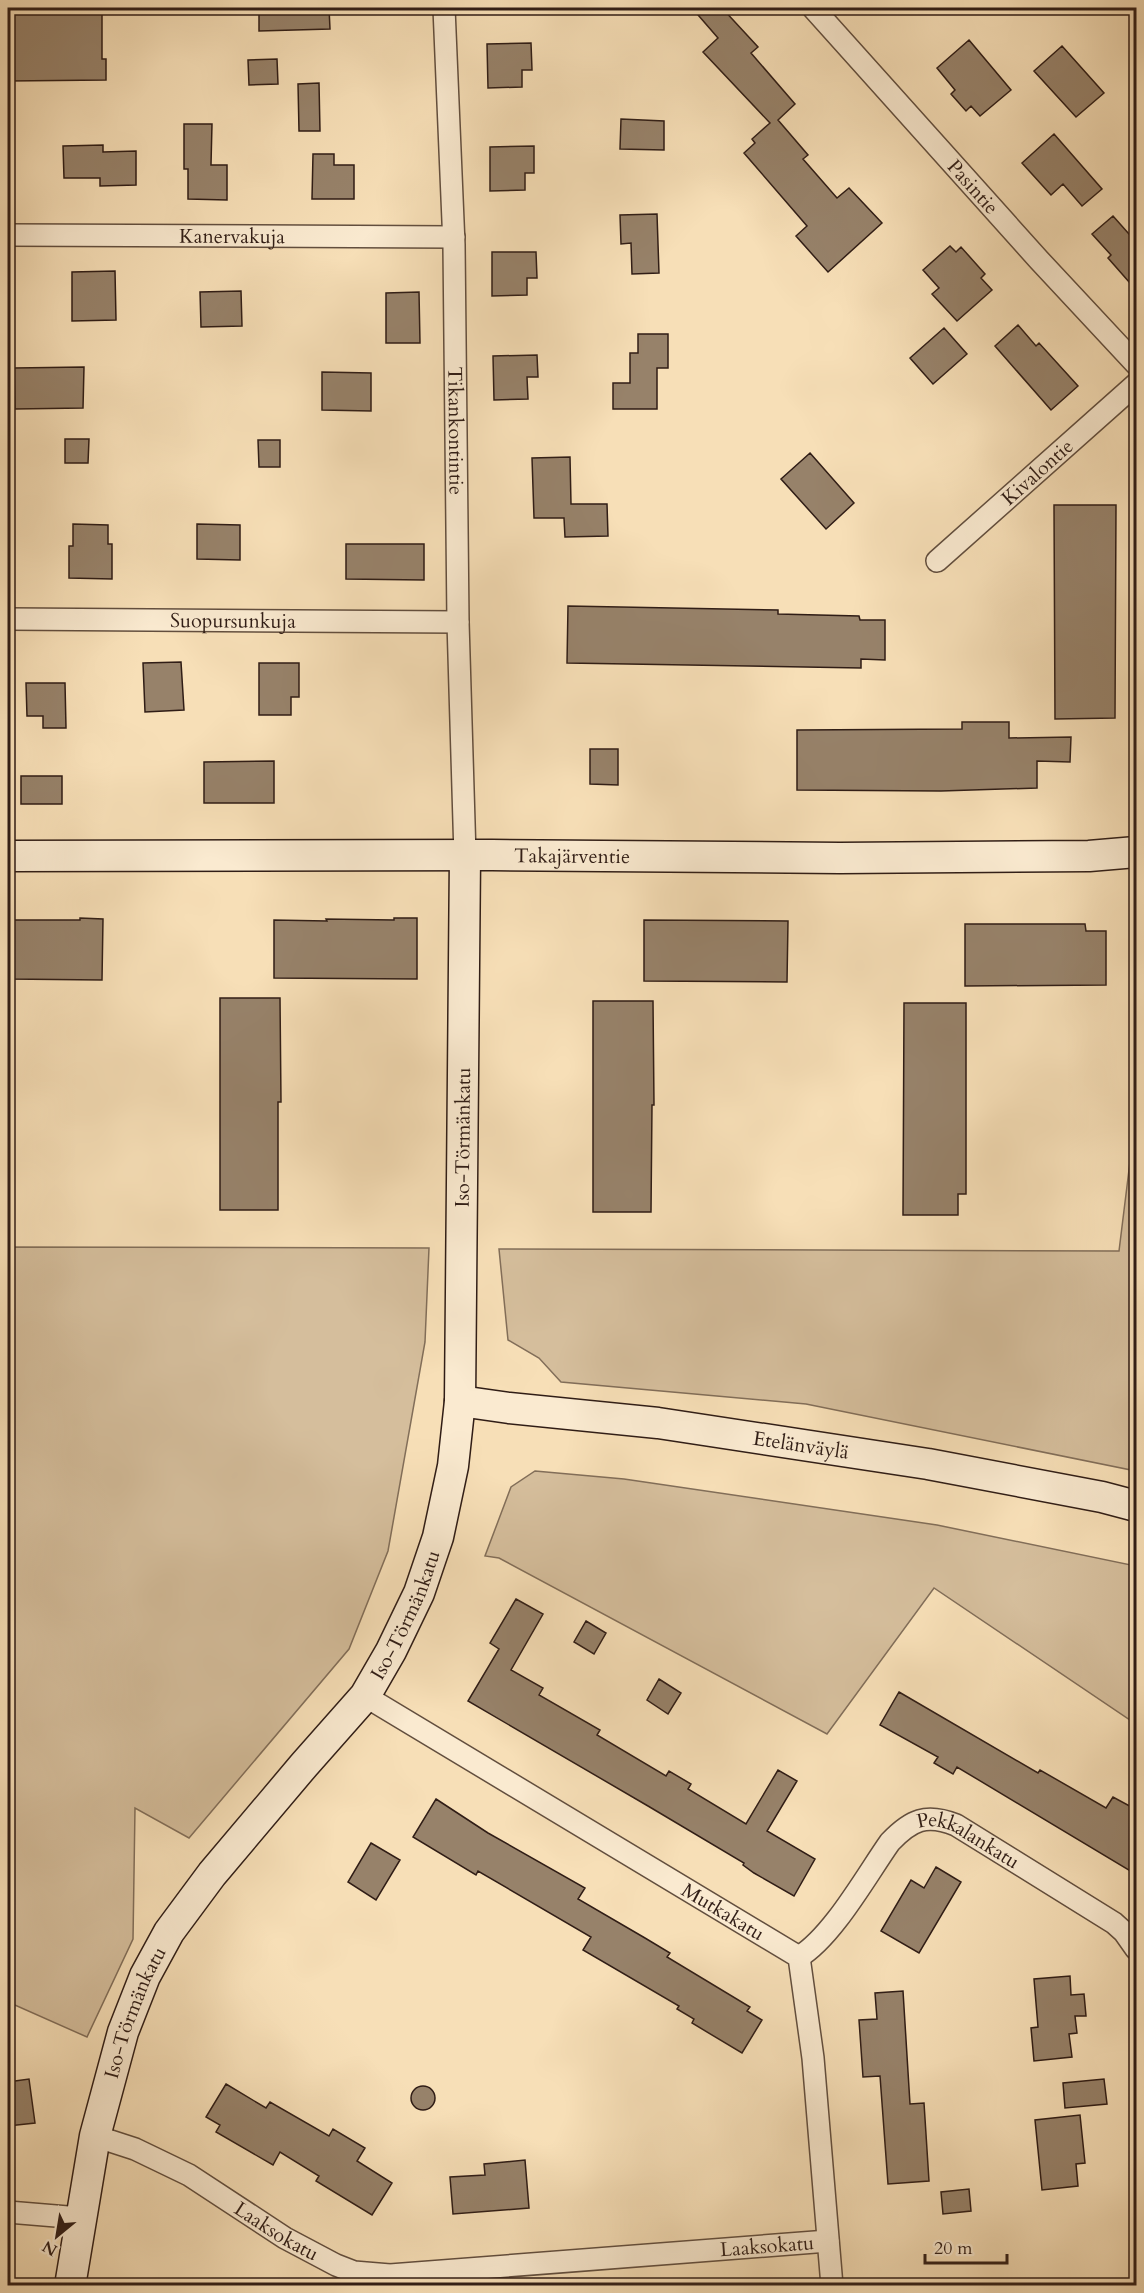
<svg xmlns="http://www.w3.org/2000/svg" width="1144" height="2293" viewBox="0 0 1144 2293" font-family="Cardo,serif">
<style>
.green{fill:#d5be9c;stroke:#826e59;stroke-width:1.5}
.building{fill:#97826a;stroke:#301d16;stroke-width:1.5}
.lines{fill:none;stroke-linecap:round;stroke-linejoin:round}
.street-casing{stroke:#624e3e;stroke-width:24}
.secondary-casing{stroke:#301d16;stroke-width:33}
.street{stroke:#faead0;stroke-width:21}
.secondary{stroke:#faead0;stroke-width:30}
.labels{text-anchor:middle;stroke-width:6;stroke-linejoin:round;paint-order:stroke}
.street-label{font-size:20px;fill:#301d16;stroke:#faead0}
</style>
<rect width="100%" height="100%" fill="#f7dfb7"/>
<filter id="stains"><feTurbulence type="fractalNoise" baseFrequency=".00333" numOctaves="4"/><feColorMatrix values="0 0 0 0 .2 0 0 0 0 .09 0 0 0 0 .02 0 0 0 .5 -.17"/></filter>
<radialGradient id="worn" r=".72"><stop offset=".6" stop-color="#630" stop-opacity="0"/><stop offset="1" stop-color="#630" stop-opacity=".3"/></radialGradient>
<path class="green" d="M 1136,1113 L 1136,1471 L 806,1404 L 561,1382 L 539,1358 L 508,1340 L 499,1249 L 1119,1251 Z
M 8,1247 L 429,1248 L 425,1342 L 388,1551 L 349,1649 L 189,1838 L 135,1808 L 133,1939 L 87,2037 L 8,2002 Z
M 535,1471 L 624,1479 L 937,1525 L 1136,1566 L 1136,1724 L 934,1588 L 827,1734 L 499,1558 L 485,1556 L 511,1487 Z"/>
<path class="building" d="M 8,8 L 102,9 L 102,59 L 106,59 L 106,80 L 8,81 Z
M 259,8 L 329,8 L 330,29 L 259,31 Z
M 692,8 L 722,8 L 758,47 L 751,53 L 795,104 L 778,120 L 808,155 L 803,159 L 837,198 L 849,188 L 882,223 L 828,272 L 796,236 L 807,226 L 744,153 L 755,143 L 752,139 L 770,123 L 703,52 L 718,38 Z
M 969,40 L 1011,90 L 980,116 L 971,106 L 966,111 L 951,94 L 955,90 L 937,68 Z
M 531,43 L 532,70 L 522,70 L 522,87 L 488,88 L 487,44 Z
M 1062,46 L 1104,93 L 1076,117 L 1034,71 Z
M 277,59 L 278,84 L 249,85 L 248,60 Z
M 319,83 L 320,131 L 299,131 L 298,84 Z
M 621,119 L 664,121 L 664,150 L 620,149 Z
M 184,124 L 212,124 L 211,165 L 227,165 L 227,200 L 188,199 L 188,169 L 184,169 Z
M 1054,134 L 1102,189 L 1082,206 L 1063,184 L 1051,195 L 1022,163 Z
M 103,145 L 103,152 L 136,151 L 136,185 L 100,186 L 100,178 L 64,178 L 63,146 Z
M 534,146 L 534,173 L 525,173 L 525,190 L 490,191 L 490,147 Z
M 313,154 L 334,154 L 334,165 L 354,165 L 354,199 L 312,199 Z
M 657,214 L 659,273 L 632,274 L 631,243 L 621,244 L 620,215 Z
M 1113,216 L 1137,243 L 1137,291 L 1108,258 L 1111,255 L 1092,234 Z
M 950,246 L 956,252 L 961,247 L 985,274 L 981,278 L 992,290 L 957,321 L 932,294 L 939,288 L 923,270 Z
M 492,252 L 536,252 L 537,278 L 527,278 L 527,295 L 492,296 Z
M 115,271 L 116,320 L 72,321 L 72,272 Z
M 241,291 L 242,326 L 201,327 L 200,292 Z
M 419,292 L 420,343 L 386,343 L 386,293 Z
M 1018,325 L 1036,346 L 1039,343 L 1078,386 L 1051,410 L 995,346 Z
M 944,328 L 967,354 L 933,384 L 910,358 Z
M 638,334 L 668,334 L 668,368 L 657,368 L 657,409 L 613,409 L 613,383 L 630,383 L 630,353 L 638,353 Z
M 537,355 L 538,377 L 527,377 L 528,399 L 494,400 L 493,356 Z
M 84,367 L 83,408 L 15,409 L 14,368 Z
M 322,372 L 371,373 L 371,411 L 322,410 Z
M 65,439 L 89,439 L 88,463 L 65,463 Z
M 258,440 L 280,440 L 280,467 L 259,467 Z
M 810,453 L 854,503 L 826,529 L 781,479 Z
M 570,457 L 571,504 L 607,504 L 608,536 L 565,537 L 564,518 L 534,518 L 532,458 Z
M 1054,505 L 1116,505 L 1115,718 L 1055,719 Z
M 73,524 L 108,525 L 108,544 L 112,544 L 112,579 L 69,578 L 69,546 L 73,546 Z
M 197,524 L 240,525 L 240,560 L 197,559 Z
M 346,544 L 424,544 L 424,580 L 346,579 Z
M 568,606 L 778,610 L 778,614 L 859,616 L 860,620 L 885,620 L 885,660 L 861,659 L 861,668 L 567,663 Z
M 181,662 L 184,710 L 145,712 L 143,663 Z
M 259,663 L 299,663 L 299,697 L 291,697 L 291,715 L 259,715 Z
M 26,683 L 65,683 L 66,728 L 43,728 L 43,716 L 27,716 Z
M 962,722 L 1009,722 L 1009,738 L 1071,737 L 1070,762 L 1037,761 L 1037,788 L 941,791 L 797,790 L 797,730 L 962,729 Z
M 590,749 L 618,749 L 618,785 L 590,784 Z
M 274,761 L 274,803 L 204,803 L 204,762 Z
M 21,776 L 62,776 L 62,804 L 21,804 Z
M 80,918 L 103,919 L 102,980 L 8,979 L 8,928 L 12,928 L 12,920 L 80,920 Z
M 394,918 L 417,918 L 417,979 L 274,978 L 274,920 L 327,921 L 326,919 L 394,920 Z
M 644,920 L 788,921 L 787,982 L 644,981 Z
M 965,924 L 1085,924 L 1086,931 L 1106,931 L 1106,985 L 965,986 Z
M 220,998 L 280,998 L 281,1102 L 278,1102 L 278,1210 L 220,1210 Z
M 593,1001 L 653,1001 L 654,1105 L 652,1105 L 651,1212 L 593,1212 Z
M 904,1003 L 966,1003 L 966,1194 L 958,1194 L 958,1215 L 903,1215 Z
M 516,1599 L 543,1614 L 511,1670 L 543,1688 L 539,1695 L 600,1730 L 597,1735 L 666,1776 L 669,1771 L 691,1784 L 688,1789 L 746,1824 L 778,1770 L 797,1781 L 767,1831 L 815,1859 L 794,1896 L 754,1873 L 743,1865 L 744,1863 L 648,1806 L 468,1701 L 499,1649 L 490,1643 Z
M 586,1621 L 606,1633 L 594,1654 L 574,1642 Z
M 659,1679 L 681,1693 L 668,1714 L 647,1700 Z
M 899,1692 L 1038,1773 L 1040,1770 L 1106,1808 L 1113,1797 L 1137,1810 L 1137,1875 L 957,1767 L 953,1774 L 934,1763 L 938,1757 L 880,1725 Z
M 436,1799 L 488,1833 L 585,1888 L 578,1899 L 645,1938 L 670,1953 L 667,1957 L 750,2007 L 747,2011 L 762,2020 L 742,2053 L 692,2023 L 694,2019 L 677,2009 L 679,2006 L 583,1950 L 591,1937 L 478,1871 L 476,1875 L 413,1837 Z
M 371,1843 L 400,1860 L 376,1900 L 348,1882 Z
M 936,1867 L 961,1882 L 919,1953 L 881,1931 L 911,1880 L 924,1888 Z
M 1070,1976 L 1071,1995 L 1084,1994 L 1086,2016 L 1075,2016 L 1077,2033 L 1069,2034 L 1072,2057 L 1034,2061 L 1031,2028 L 1038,2027 L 1034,1979 Z
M 903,1991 L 910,2104 L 924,2103 L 929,2181 L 888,2184 L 880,2076 L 863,2077 L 859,2020 L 877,2019 L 875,1993 Z
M 29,2079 L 35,2123 L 8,2126 L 8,2082 Z
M 1104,2079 L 1107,2104 L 1065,2108 L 1063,2083 Z
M 226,2084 L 266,2108 L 270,2102 L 329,2136 L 333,2129 L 365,2148 L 357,2161 L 392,2183 L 372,2215 L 316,2181 L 319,2176 L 280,2152 L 273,2165 L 216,2132 L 220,2125 L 206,2117 Z
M411 2098a12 12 0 1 1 24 0a12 12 0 1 1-24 0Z
M 1080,2115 L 1085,2163 L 1076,2164 L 1078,2186 L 1042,2190 L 1035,2120 Z
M 525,2160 L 529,2208 L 453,2214 L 450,2177 L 485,2175 L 484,2164 Z
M 969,2189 L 971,2211 L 943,2214 L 941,2192 Z"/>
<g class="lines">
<defs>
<g id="street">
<path id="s1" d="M 444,8 L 454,245 L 458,622 L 465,856"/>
<path id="s2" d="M 813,8 L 1039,260 L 1136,364"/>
<path id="s3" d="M 8,235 L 454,237"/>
<path id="s4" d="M 937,561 L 1136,384"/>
<path id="s5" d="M 8,619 L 458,622"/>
<path id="s6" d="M 365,1696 L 799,1957 L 813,2058 L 832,2286"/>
<path id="s7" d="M 799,1957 C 833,1936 866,1876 890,1842 C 911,1820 926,1813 956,1825 L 1114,1923 L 1124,1932 L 1136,1949"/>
<path id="s8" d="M 95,2136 L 135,2149 L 189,2175 L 285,2238 L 336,2265 L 354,2272 L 390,2275 L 828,2241"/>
<path d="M 8,2212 L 80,2218"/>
</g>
<g id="secondary">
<path id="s9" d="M 8,856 L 492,855 L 840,858 L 1089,856 L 1136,852"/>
<path id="s10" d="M 460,1401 L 509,1408 L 658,1423 L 928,1464 L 1102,1497 L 1136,1506"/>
<path id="s11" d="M 70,2286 L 95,2136 L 123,2032 L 145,1976 L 169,1932 L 212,1874 L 304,1765 L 365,1696 L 391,1651 L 419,1593 L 438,1537 L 453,1466 L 460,1401 L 465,856"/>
</g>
</defs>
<use href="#street" class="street-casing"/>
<use href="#secondary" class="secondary-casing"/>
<use href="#street" class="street"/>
<use href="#secondary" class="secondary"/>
</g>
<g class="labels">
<g class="street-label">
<text dy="7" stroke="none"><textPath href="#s2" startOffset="240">Pasintie</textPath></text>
<text dy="7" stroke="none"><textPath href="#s3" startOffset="224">Kanervakuja</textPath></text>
<text dy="7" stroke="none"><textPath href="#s1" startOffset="423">Tikankontintie</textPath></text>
<text dy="7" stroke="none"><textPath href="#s4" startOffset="134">Kivalontie</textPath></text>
<text dy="7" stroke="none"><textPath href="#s5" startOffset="225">Suopursunkuja</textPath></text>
<text dy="7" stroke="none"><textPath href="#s9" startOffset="564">Takajärventie</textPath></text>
<text dy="7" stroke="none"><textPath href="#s11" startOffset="1254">Iso-Törmänkatu</textPath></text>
<text dy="7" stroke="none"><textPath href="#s10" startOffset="344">Etelänväylä</textPath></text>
<text dy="7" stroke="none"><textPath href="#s11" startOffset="768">Iso-Törmänkatu</textPath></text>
<text dy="7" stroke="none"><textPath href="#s7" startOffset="238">Pekkalankatu</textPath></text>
<text dy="7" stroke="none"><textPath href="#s6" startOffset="418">Mutkakatu</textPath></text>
<text dy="7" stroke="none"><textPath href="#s11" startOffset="282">Iso-Törmänkatu</textPath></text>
<text dy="7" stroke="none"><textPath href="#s8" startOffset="206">Laaksokatu</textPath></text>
<text dy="7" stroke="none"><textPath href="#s8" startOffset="708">Laaksokatu</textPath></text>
</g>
</g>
<rect width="1144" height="2293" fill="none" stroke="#f7dfb7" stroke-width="30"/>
<rect x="9" y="9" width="1126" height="2275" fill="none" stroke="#301d16" stroke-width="3"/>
<rect x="15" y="15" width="1114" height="2263" fill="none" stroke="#301d16" stroke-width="1.5"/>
<g transform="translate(57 2236) rotate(210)" stroke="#faead0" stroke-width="4.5" paint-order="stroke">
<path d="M0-4.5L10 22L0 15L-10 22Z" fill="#301d16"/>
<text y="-9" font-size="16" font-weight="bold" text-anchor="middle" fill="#301d16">N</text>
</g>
<path d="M925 2254v9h82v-9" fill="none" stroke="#301d16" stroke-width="3"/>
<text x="934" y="2254" font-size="18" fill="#301d16" stroke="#faead0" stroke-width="4.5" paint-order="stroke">20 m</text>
<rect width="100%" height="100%" filter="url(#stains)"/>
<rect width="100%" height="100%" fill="url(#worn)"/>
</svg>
